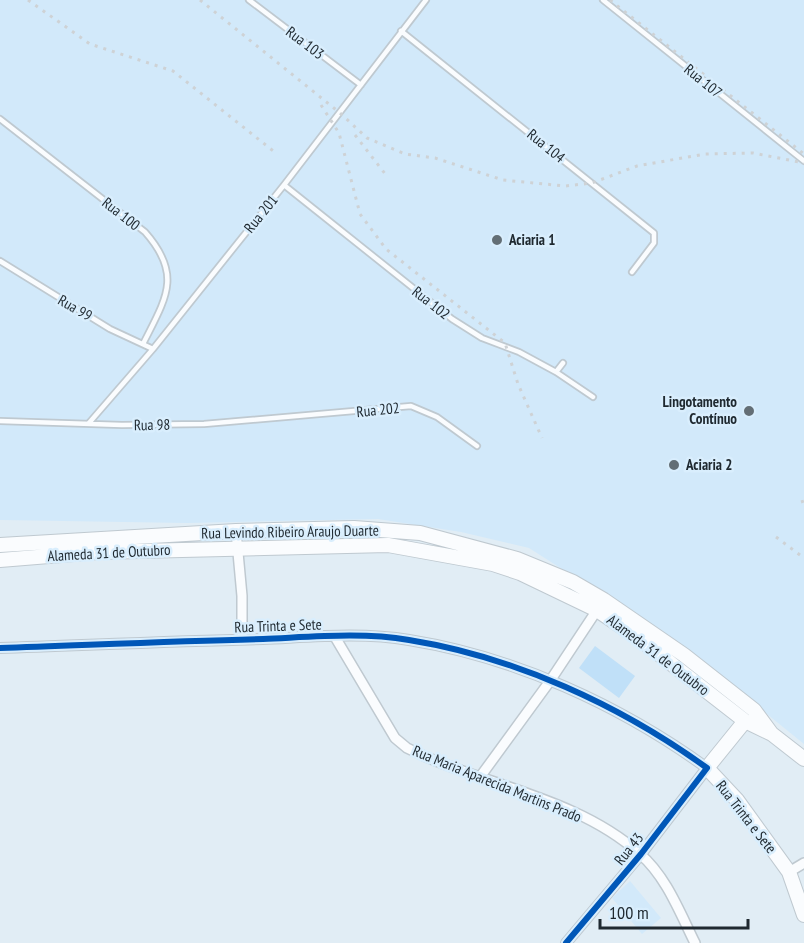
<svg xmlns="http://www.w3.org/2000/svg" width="804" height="943" viewBox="0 0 804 943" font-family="'PT Sans Narrow',sans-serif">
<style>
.built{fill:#d2e9fa}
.green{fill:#c0e0f8}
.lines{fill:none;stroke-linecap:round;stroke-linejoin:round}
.service-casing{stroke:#bfc9d0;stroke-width:8}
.minor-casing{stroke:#bfc9d0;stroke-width:12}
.secondary-casing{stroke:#bfc9d0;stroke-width:16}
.service{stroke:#fafcfe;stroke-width:4.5}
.minor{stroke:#fafcfe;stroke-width:9}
.secondary{stroke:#fafcfe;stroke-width:14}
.rail{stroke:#ced2d5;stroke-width:3;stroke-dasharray:3 6;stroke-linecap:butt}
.cycleway-casing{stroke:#d9eefd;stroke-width:10}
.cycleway{stroke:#0057b8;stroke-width:6}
.poi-dot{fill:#636e75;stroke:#d9eefd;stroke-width:2}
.labels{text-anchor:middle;stroke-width:5;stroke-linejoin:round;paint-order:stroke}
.street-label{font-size:15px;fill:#1f2930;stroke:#d9eefd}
.poi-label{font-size:15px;font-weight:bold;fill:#1f2930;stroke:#d9eefd;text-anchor:start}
</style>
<rect width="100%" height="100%" fill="#e1edf5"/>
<path class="built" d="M 0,0 L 804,0 L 804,744 L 683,646 L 529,548 L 461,532 L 378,519 L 187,523 L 0,520 Z
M 630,881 L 661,918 L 642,934 L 612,898 Z"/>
<path class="green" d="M 595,646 L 635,676 L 619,698 L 579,668 Z"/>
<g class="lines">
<defs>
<path id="service" d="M 249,0 L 361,85
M 603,0 L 804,161
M 401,31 L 654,233 L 654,243 L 632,272
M 0,119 L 145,232 C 183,275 166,298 143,344
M 284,185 L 452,319 L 482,338 L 519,352 L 556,372 L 593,397
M 0,261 L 110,329 L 153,349
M 556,372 L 563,363
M 0,421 L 122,425 L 204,424 L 411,406 L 437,417 L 477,446
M 89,423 L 153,349 L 284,185 L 426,0"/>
<path id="minor" d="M 236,531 L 242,596 L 242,639
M 335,637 L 395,738 L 407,748 C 481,785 577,797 640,854 C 666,876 680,913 695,943
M 0,648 C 88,645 176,641 263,639 C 311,637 362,632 409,640 C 515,657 620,705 707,768 L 641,854 L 566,943
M 480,777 L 550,681 L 597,610
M 789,872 L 804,863"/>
<path id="secondary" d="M 0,545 L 236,531 L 354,528 L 420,533 L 517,559 L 573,582 L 604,600 L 684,655 L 754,710 L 771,733
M 0,560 L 98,552 L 388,545 L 493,564 L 520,573 L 597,610 L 637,637 L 745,721 L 772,734 L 804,759
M 745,721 L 707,768 L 737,800 L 789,872 L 804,915"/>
</defs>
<use href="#service" class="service-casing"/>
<use href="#minor" class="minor-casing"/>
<use href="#secondary" class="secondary-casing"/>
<use href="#service" class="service"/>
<use href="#minor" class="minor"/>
<use href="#secondary" class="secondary"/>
<path class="rail" d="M 28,0 L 90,44 L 173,71 L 277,154
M 200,0 L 340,113 L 367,138 L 405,154 L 435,158 L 503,180 L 565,186 L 592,183 L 637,166 L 705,154 L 753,153 L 804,163
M 610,0 L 804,154
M 321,105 L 339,133 L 360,214 L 386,249 L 505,343 L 518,384 L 542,438
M 355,135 L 386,175
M 801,502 L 804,501
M 776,537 L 804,558"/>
<defs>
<path id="cycleway" d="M 0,648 C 88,645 176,641 263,639 C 311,637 362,632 409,640 C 515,657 620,705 707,768 L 641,854 L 566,943"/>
</defs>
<use href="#cycleway" class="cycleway-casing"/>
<use href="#cycleway" class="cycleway"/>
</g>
<g class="poi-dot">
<circle cx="497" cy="240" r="6"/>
<circle cx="749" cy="411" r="6"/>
<circle cx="674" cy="465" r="6"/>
</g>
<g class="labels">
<g class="street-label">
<text transform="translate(305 43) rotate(37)" y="5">Rua 103</text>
<text transform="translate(703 81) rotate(39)" y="5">Rua 107</text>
<text transform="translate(546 146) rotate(39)" y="5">Rua 104</text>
<text transform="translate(121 214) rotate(38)" y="5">Rua 100</text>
<text transform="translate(261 214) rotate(-51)" y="5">Rua 201</text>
<text transform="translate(431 303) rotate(38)" y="5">Rua 102</text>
<text transform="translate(75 308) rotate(30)" y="5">Rua 99</text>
<text transform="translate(378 410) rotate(-6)" y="5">Rua 202</text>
<text transform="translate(152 425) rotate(-1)" y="5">Rua 98</text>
<text transform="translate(290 532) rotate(-1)" y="5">Rua Levindo Ribeiro Araujo Duarte</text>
<text transform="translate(109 553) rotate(-3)" y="5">Alameda 31 de Outubro</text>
<text transform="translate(278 626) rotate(-2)" y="5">Rua Trinta e Sete</text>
<text transform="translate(658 655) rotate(37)" y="5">Alameda 31 de Outubro</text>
<text transform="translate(497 784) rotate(22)" y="5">Rua Maria Aparecida Martins Prado</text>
<text transform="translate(746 817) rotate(52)" y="5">Rua Trinta e Sete</text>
<text transform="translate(629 849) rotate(-51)" y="5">Rua 43</text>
</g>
<g class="poi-label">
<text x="509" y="245">Aciaria 1</text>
<text x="737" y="407" text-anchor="end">Lingotamento<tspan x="737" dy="17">Contínuo</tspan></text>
<text x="686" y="470">Aciaria 2</text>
</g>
</g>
<path d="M600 919v9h148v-9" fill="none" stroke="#1f2930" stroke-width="3"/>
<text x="609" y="919" font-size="18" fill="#1f2930" stroke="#d9eefd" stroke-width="4.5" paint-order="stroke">100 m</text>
</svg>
